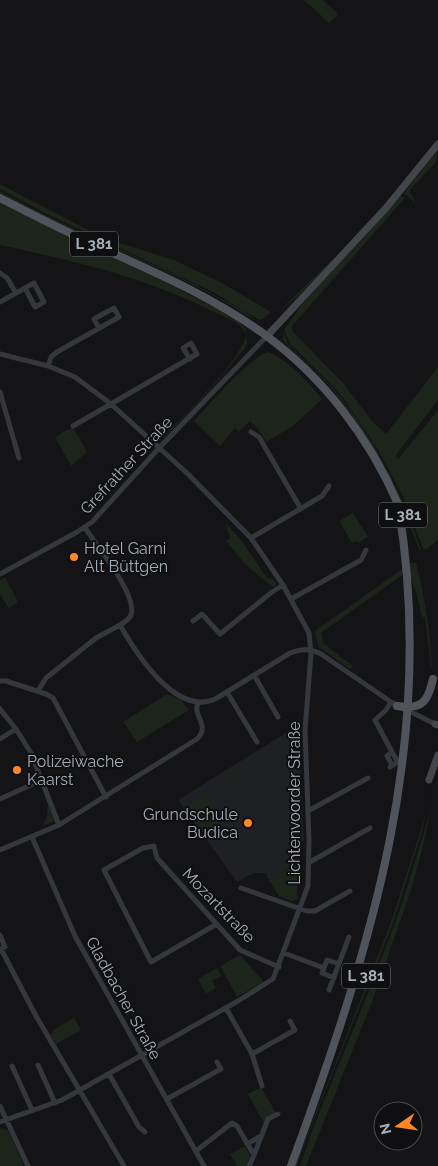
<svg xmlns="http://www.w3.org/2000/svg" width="438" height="1166" viewBox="0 0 438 1166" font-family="Raleway,sans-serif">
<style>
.built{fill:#1f2023}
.green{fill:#1c241b}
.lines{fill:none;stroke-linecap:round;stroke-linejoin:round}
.street{stroke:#34373b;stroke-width:5}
.secondary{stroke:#42464b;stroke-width:7}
.primary{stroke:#50545a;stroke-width:8}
.poi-dot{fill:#fe8623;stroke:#0f0f11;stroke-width:2}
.labels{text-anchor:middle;stroke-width:4;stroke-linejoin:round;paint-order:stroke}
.shield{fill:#0f0f11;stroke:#777e85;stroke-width:1}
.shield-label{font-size:15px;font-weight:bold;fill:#a4aeb7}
.street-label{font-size:16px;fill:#a4aeb7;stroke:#0f0f11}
.poi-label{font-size:16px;fill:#a4aeb7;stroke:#0f0f11;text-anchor:start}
</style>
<rect width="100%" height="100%" fill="#141416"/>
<path class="built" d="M 289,731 L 289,747 L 293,747 L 294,755 L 300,759 L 304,840 L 299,844 L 299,863 L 269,880 L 266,873 L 254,873 L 237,882 L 178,800 Z"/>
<path class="green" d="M 304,0 L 323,0 L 338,14 L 329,23 Z
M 438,149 L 436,162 L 410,190 L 410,193 L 417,205 L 404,193 Z
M 0,184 L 84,228 L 113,241 L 174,260 L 222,283 L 271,312 L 264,318 L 259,320 L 213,292 L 47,214 L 0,189 Z
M 0,191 C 70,231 146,258 216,296 C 228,303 247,310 254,320 C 175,268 82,240 0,193 Z
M 400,196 L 405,198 L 292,326 L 293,332 L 344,384 L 372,421 L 386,434 L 438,367 L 438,400 L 396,455 L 398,459 L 438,410 L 438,540 L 427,549 L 423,549 L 404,498 L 377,448 L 344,399 L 330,383 L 290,344 L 284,330 L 300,307 L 324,279 L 363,239 Z
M 0,203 C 64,234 129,263 192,296 C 207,304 237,315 246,330 L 245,333 C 242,323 227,318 218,314 C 146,277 78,262 0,245 Z
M 332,260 L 332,262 L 296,298 L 279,311 Z
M 283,333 C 287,337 286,342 290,346 C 303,360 318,372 331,386 C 372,433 401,491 421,550 L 419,549 C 399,492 370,435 331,388 C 318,372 302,359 287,345 L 283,340 Z
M 247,334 L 247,342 L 245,348 L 209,391 L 164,438 L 163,437 C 184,416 241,360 247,334 Z
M 267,352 C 285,357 310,383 322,399 L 293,426 L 266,442 L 258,429 L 250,421 L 239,432 L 235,428 L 220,446 L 194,421 C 210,404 247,360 267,352 Z
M 73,427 L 87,452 L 71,466 L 55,437 Z
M 353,513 L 368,537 L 358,543 L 356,541 L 352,543 L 339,521 Z
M 225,522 L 241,540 L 267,578 L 273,579 L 276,583 L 275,587 L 271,586 L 246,565 L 226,541 L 230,538 Z
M 411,563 L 416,563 C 425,597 430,631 432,666 L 431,666 L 425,617 L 422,617 L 417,595 L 408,571 L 321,633 L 323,643 L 353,666 L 350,669 L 319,647 L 315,633 L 316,630 Z
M 5,577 L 18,602 L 9,608 L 0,595 L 0,580 Z
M 167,694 L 181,700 L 189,710 L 137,742 L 123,722 Z
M 438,764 L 421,835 L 392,926 L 308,1135 L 297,1166 L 295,1166 L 391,922 L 426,814 Z
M 236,771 L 239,775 L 220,786 L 217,782 Z
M 438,775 L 424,842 L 412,887 L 372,1002 L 306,1166 L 300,1166 L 312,1131 L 375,976 L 402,904 L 429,816 Z
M 205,794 L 225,826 L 208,837 L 188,804 Z
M 48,802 L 54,821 L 43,826 L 47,816 Z
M 299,863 L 297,892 L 298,899 L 292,901 L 279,896 L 269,880 Z
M 240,955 L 264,982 L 237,997 L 220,966 Z
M 217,968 L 221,976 L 212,981 L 216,988 L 206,994 L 198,979 Z
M 74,1018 L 81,1030 L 56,1044 L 50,1034 L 54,1032 L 53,1030 Z
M 261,1087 L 276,1113 L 264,1123 L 248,1094 Z
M 0,1128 L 7,1130 L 10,1134 L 24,1166 L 0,1166 Z
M 245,1146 L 250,1156 L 247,1166 L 237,1166 L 230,1154 Z"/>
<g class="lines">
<path class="street" d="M 0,273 L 7,278 L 16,293
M 0,302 L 34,283 L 44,302 L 35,307 L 25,288
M 0,354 L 48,366 L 75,377 L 111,404 L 188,474 L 251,538 L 283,585 L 309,633 L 311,654 L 305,730 L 309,839 L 308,886 L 273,979 L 238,1001 L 62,1100 L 0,1122
M 48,366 L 51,357 L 57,352 L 119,317 L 114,308 L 94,319 L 99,328
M 0,392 L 19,458
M 73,426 L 197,354 L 191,343 L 183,348 L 190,359
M 251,432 L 259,437 L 301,509
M 85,528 C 96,544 138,596 131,615 C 129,620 124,622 120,625
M 251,538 L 322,496 L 329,486
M 0,574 L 77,532 L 92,522 L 160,447 L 267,336
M 291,599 L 361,560 L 366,550
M 193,621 L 202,614 L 220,634 L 272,592 L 283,585
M 254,675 L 278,717
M 0,681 L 6,681 L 46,694 L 53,698 L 106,797
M 38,691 L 46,678 L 96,638 L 120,625 C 136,653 177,719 217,698 L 290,653 C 301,649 310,648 321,654 L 391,702 L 435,724
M 227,692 L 257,742
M 391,702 L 386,710 L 375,720 L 392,752
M 0,709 L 16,729 L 31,753 L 59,825
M 0,739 L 16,729
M 390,767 L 398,762 L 392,752 L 387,756 L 392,765
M 0,799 L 42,780
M 308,811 L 368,778
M 32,837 L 75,936 L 204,1166
M 0,850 L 59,825 L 197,739 C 211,725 192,716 198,703
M 310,862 L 370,828
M 241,888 L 307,911 L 315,911 L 350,891
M 217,924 L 151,962 L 104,870 L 143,848 L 154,846 L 157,858 L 240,950 L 279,967
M 0,935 L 5,947 L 1,949 L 36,1016 L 124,1166
M 284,953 L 324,968 L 322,973 L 334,978
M 324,968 L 327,960 L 339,964
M 329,990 L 349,937
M 226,1008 L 252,1054 L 262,1086
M 252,1054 L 295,1030 L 290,1021
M 38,1065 L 55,1103
M 12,1066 L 32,1110
M 109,1074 L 139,1127 L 145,1132
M 167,1099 L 221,1069 L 217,1062
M 0,1106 L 28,1166
M 247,1144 L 261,1136
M 196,1151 L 232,1123 L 237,1126 L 254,1155 L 268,1119 L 278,1114
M 249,1166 L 254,1155"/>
<path class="secondary" d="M 267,336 L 386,208 L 438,144
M 435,724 L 438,725
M 429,780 L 438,755"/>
<path class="primary" d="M 0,198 C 31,214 61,229 93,244 C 152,271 211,296 264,334 C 323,377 369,437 398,504 C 438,739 371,948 291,1166
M 397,706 C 423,710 428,701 433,679"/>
</g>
<g class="poi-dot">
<circle cx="74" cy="557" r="5"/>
<circle cx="17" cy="770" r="5"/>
<circle cx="248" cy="823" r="5"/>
</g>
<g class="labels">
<g class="shield">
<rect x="70" y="231.5" width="48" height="25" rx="4"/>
<rect x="379" y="502.5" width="48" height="25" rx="4"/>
<rect x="342" y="963.5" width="48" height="25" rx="4"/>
</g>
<g class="shield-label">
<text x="94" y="249">L 381</text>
<text x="403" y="520">L 381</text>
<text x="366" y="981">L 381</text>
</g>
<g class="street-label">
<text transform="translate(126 465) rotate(-47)" y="6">Grefrather Straße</text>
<text transform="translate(294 803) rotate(-90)" y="6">Lichtenvoorder Straße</text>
<text transform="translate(219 905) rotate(46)" y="6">Mozartstraße</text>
<text transform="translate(124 998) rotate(61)" y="6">Gladbacher Straße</text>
</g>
<g class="poi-label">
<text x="84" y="554">Hotel Garni<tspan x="84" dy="18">Alt Büttgen</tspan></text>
<text x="27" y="767">Polizeiwache<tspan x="27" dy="18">Kaarst</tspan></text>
<text x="238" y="820" text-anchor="end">Grundschule<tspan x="238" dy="18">Budica</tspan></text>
</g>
</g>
<g transform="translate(398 1126) rotate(257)"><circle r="24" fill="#0f0f11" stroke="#4b4f53"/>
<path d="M0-4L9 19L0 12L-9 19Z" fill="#fe8623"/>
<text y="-8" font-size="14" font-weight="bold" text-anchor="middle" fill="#a4aeb7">N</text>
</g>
</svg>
